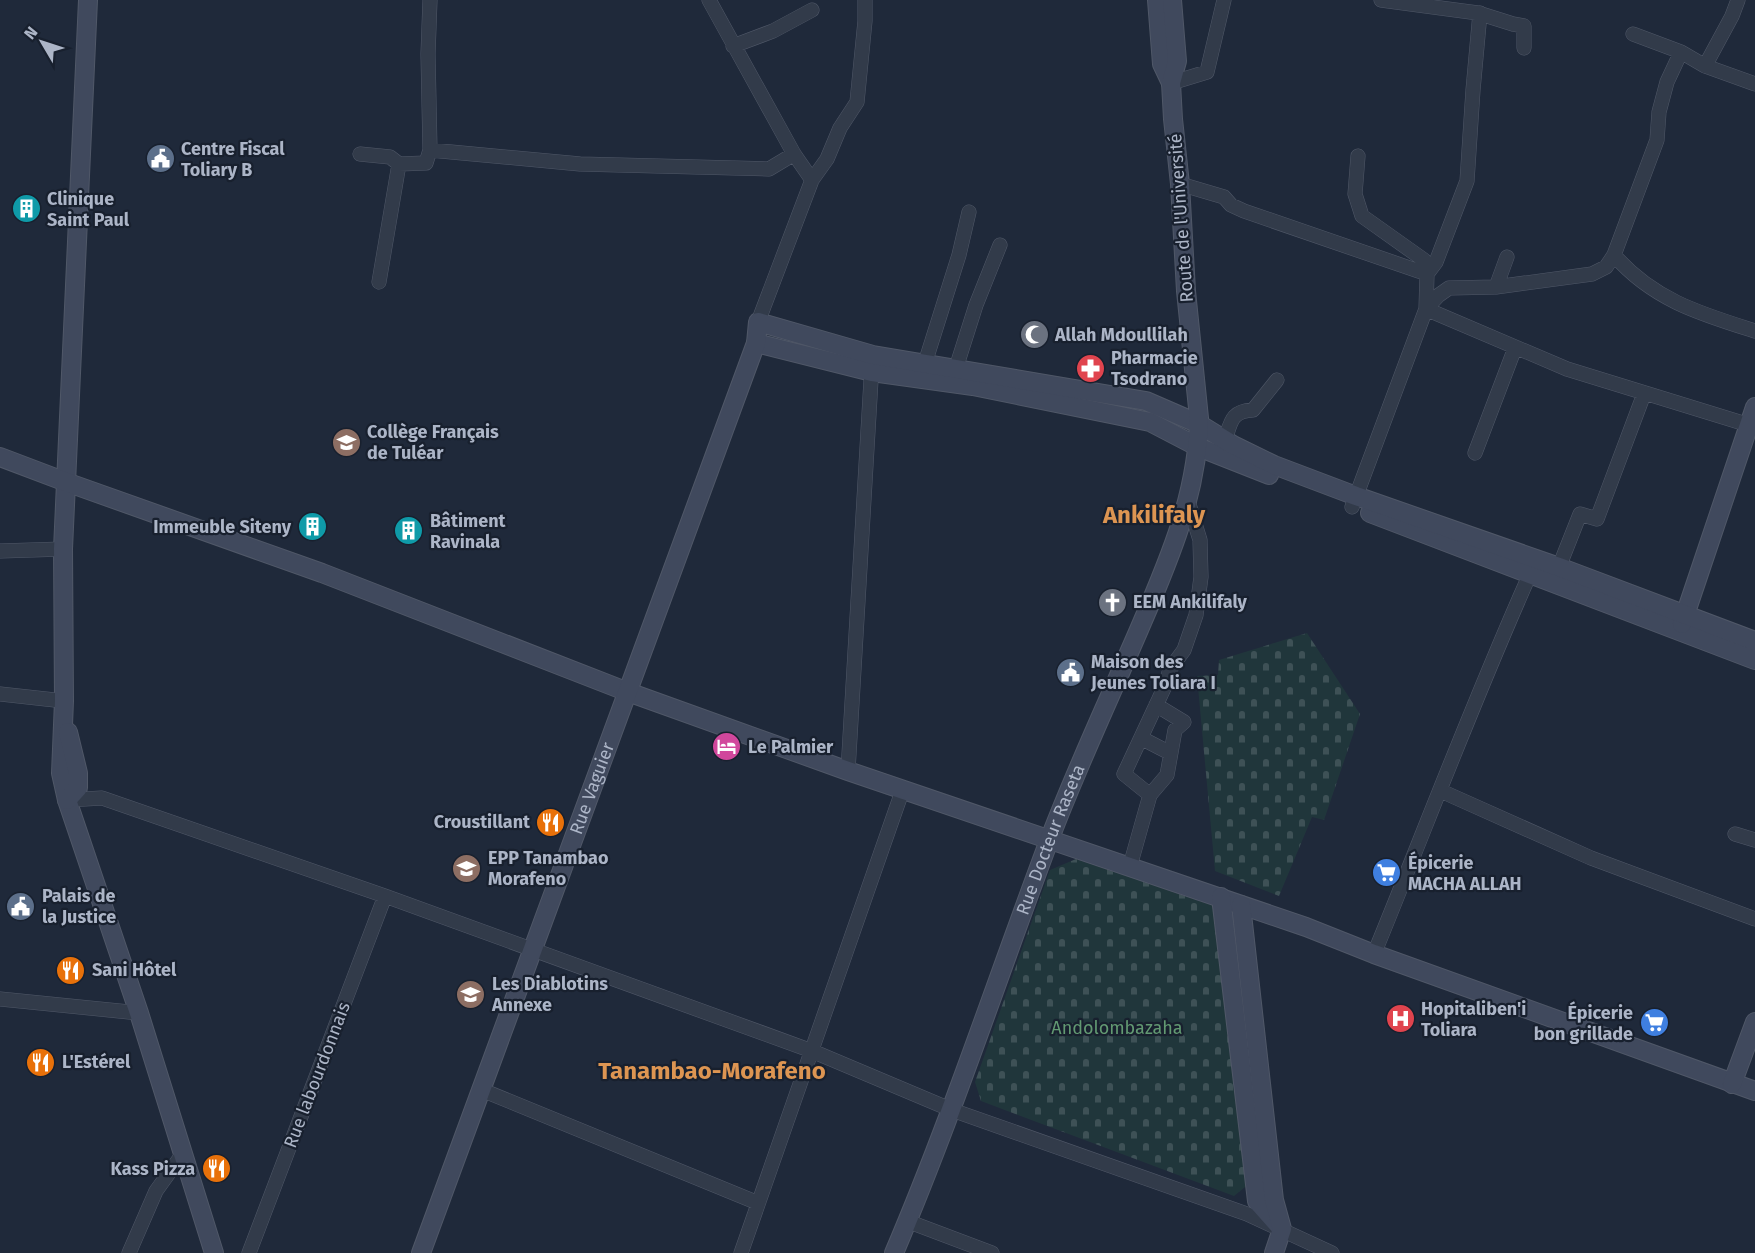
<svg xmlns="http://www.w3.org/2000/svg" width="1755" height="1253" viewBox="0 0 1755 1253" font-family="'Fira Sans',sans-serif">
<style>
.cemetery{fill:url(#cemetery-stones)}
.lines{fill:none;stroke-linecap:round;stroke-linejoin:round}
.street-casing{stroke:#505868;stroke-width:15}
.secondary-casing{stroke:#505868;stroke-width:20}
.street{stroke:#323b4a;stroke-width:14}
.secondary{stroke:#40495d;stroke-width:18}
.labels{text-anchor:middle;stroke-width:4.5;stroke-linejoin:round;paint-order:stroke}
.poi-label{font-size:18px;font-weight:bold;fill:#acb5c7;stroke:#18202e;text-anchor:start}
.street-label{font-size:18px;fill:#acb5c7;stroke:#18202e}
.park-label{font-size:18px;fill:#629972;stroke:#18202e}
.district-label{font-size:24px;font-weight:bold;fill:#dd9552;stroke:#18202e}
</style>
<defs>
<pattern id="cemetery-stones" width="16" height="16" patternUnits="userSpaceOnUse" patternTransform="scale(1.5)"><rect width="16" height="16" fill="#20363b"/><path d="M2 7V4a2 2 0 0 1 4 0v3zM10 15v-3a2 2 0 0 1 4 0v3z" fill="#3e5156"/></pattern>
</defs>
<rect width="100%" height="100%" fill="#1f293a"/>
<path class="cemetery" d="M 1307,633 L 1360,714 L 1324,820 L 1312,817 L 1279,896 L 1215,871 L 1197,676 L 1218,675 L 1219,660 Z
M 1076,859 L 1220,908 L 1250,1183 L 1234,1196 L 981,1101 L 975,1082 L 1050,870 Z"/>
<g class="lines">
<defs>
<path id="street" d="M 709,0 L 794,154 L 812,180
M 1381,0 L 1478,13 L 1513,24 L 1524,26 L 1524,48
M 1633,34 L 1681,52 L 1705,66 L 1755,84
M 733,46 L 773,31 L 812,10
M 1705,66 L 1732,16 L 1738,0
M 1171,83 L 1207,72 L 1224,0
M 430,150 L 580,164 L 769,169 L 794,154
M 360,154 L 390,157 L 399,164 L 426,163 L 430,150 L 428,54 L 430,0
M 1358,156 L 1355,194 L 1362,216 L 1424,260 L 1419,271
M 1180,184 L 1224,197 L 1231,205 L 1244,211 L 1427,274
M 1614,255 C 1653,300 1701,314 1755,331
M 379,282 L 399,164
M 1496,287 L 1507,257
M 1426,309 L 1439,295 L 1449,288 L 1496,287 L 1592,274 L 1606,267 L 1614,255 L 1657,140 L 1659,112 L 1667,82 L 1681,52
M 1426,309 L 1567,369 L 1749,425
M 758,322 L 812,180 L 827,159 L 840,128 L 857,102 L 865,21 L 865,0
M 925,363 L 959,255 L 969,212
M 956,368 L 976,305 L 1000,245
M 1225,440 C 1231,422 1231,411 1253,410 L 1277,380
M 1475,453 L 1515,348
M 1352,507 L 1426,309 L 1427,274 L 1436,262 L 1467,181 L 1473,90 L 1480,13
M 0,551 L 63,549
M 1559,567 L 1580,514 L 1597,519 L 1644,394
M 0,694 L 64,701
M 1141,738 L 1170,753
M 848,771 L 872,363
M 1441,791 L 1591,858 L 1755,919
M 1150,795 L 1124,774 L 1165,686 L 1170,669 L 1184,650 L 1196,615 L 1201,577 L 1200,540 L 1188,501
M 67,800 L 102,798 L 385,896 L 812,1051 L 952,1110 L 1247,1214 L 1332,1253
M 1735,834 L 1755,840
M 1130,866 L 1150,795 L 1167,775 L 1175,730 L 1184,722 L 1156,705
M 1374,954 C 1426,827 1474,699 1530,574
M 0,999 L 139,1013
M 482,1090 L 758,1203
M 907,1221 L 992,1253
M 129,1253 L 156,1191 L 184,1152
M 249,1253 L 385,896
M 741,1253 L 903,789"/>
<g id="secondary">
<path d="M 88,0 L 63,549 L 64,701 L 61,773 L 67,800 L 139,1013 L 214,1253"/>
<path d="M 1157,0 L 1162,64 L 1171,83"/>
<path d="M 756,343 L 872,372 L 973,386 L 1150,422 L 1198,447 L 1269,475"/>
<path d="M 0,457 L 66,482 L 322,573 L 628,692 L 848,771 L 1306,927 L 1374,954 L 1755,1091"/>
<path d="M 1370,513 L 1755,660"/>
<path d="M 1682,624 L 1755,407"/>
<path d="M 67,800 L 78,788 L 78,773 L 68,732"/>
<path d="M 1221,897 L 1257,1201 L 1280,1227"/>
<path d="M 1241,905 L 1274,1200 L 1282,1229 L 1274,1253"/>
<path d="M 1732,1084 L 1755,1022"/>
<path id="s1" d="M 421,1253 L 756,343 L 758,322 L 873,355 L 1146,401 L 1199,424 L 1233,445 L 1274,465 L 1356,496 L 1559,567 L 1755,641"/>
<path id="s2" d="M 894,1253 C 952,1117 998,976 1050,838 C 1077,767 1111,695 1141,625 C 1170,558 1198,492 1199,418 L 1186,291 L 1180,184 L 1173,119 L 1171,83 L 1177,61 L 1172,0"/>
</g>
</defs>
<use href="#street" class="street-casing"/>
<use href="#secondary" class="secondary-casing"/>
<use href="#street" class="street"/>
<use href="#secondary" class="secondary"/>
</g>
<defs>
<symbol id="civic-disc" viewBox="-11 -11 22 22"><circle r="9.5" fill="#5c6f8a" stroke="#18202e"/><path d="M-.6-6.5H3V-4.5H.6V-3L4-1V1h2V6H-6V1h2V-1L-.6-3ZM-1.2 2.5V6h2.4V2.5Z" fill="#fff"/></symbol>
<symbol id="building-disc" viewBox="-11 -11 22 22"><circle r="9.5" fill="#0f9aa8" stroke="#18202e"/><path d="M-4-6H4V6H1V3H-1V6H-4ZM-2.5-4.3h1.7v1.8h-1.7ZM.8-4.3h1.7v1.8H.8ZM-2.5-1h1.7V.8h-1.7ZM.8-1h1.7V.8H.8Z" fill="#fff"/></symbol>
<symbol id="mosque-disc" viewBox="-11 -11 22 22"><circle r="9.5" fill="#6b7280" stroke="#18202e"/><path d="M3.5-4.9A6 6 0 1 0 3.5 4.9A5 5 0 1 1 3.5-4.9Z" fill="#fff"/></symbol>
<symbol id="pharmacy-disc" viewBox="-11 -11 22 22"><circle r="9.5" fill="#e0444e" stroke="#18202e"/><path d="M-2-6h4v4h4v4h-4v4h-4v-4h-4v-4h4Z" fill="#fff"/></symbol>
<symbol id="school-disc" viewBox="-11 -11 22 22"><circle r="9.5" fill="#8d6e63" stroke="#18202e"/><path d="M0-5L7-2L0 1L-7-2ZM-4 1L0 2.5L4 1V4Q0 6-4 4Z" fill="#fff"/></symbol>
<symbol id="church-disc" viewBox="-11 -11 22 22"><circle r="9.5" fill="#6b7280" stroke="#18202e"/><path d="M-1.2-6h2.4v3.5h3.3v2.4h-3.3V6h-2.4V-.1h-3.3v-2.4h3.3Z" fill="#fff"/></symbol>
<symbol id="hotel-disc" viewBox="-11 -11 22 22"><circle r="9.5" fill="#d1479c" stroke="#18202e"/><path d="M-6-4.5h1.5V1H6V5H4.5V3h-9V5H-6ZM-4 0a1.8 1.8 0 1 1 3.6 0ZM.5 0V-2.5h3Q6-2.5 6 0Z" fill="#fff"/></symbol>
<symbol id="restaurant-disc" viewBox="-11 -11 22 22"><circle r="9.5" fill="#e8710a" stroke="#18202e"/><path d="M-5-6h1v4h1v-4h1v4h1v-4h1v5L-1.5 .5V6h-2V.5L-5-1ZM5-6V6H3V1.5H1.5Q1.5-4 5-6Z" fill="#fff"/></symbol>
<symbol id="supermarket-disc" viewBox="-11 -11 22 22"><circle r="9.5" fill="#3f7fe0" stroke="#18202e"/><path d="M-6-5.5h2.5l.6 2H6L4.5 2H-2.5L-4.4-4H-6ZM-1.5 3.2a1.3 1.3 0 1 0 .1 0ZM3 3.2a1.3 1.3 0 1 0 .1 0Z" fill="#fff"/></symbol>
<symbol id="hospital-disc" viewBox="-11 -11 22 22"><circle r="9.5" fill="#e0444e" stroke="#18202e"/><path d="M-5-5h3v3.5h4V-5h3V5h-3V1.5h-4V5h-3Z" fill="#fff"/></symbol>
</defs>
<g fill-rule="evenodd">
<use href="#civic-disc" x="144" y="142" width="33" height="33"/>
<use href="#building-disc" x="10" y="192" width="33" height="33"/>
<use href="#mosque-disc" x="1018" y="318" width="33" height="33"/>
<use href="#pharmacy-disc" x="1074" y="352" width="33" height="33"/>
<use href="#school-disc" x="330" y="426" width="33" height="33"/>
<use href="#building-disc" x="296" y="510" width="33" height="33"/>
<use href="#building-disc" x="392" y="514" width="33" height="33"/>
<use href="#church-disc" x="1096" y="586" width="33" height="33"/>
<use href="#civic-disc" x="1054" y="656" width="33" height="33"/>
<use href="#hotel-disc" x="710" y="730" width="33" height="33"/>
<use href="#restaurant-disc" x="534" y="806" width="33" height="33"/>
<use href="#school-disc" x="450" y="852" width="33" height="33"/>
<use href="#supermarket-disc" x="1370" y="856" width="33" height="33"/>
<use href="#civic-disc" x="4" y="890" width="33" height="33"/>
<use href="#restaurant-disc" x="54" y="954" width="33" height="33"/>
<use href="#school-disc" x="454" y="978" width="33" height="33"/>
<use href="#hospital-disc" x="1384" y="1002" width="33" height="33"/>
<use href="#supermarket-disc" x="1638" y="1006" width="33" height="33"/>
<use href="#restaurant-disc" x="24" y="1046" width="33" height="33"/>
<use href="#restaurant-disc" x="200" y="1152" width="33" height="33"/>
</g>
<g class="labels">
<g class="poi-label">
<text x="181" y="155">Centre Fiscal<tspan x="181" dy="21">Toliary B</tspan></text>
<text x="47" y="205">Clinique<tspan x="47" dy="21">Saint Paul</tspan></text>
<text x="1055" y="341">Allah Mdoullilah</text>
<text x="1111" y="364">Pharmacie<tspan x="1111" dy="21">Tsodrano</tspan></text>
<text x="367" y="438">Collège Français<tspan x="367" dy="21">de Tuléar</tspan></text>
<text x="430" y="527">Bâtiment<tspan x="430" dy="21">Ravinala</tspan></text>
<text x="291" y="533" text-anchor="end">Immeuble Siteny</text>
<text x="1133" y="608">EEM Ankilifaly</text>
<text x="1091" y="668">Maison des<tspan x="1091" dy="21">Jeunes Toliara I</tspan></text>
<text x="748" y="753">Le Palmier</text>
<text x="530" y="828" text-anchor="end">Croustillant</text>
<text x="488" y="864">EPP Tanambao<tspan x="488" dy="21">Morafeno</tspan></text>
<text x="1408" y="869">Épicerie<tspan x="1408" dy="21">MACHA ALLAH</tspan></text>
<text x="42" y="902">Palais de<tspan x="42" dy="21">la Justice</tspan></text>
<text x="92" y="976">Sani Hôtel</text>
<text x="492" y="990">Les Diablotins<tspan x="492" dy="21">Annexe</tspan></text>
<text x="1421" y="1015">Hopitaliben'i<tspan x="1421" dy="21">Toliara</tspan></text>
<text x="1633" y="1019" text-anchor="end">Épicerie<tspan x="1633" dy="21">bon grillade</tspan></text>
<text x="62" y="1068">L'Estérel</text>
<text x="195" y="1175" text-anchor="end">Kass Pizza</text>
</g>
<g class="street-label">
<text transform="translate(1181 218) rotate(-94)" y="6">Route de l'Université</text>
<text dy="6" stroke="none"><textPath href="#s1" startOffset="495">Rue Vaguier</textPath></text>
<text dy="6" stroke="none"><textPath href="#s2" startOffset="442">Rue Docteur Raseta</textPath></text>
<text transform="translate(317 1075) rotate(-69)" y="6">Rue labourdonnais</text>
</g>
<g class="park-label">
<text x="1117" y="1034">Andolombazaha</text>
</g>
<g class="district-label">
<text x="1154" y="523">Ankilifaly</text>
<text x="712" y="1079">Tanambao-Morafeno</text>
</g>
</g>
<g transform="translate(42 42) rotate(309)" stroke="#18202e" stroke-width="4.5" paint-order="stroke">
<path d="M0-4.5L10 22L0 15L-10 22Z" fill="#acb5c7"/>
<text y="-9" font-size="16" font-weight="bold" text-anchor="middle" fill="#acb5c7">N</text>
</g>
</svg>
